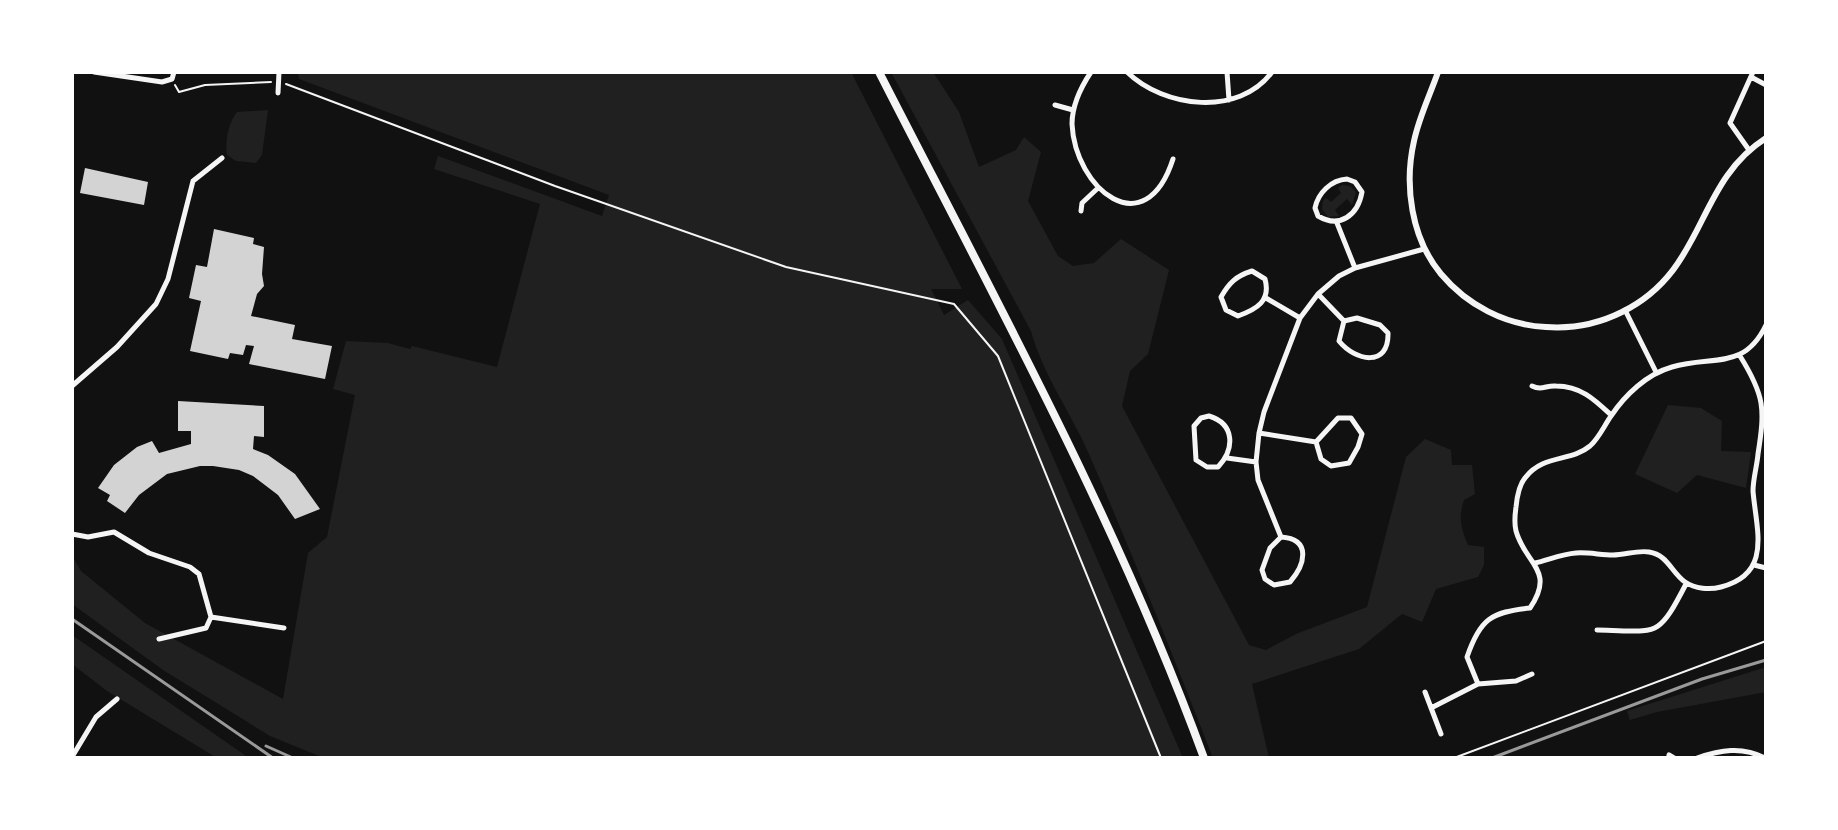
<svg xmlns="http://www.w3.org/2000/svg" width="1838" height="830" viewBox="0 0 1838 830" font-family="'Public Sans',sans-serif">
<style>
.green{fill:#202020}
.building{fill:#d3d3d3}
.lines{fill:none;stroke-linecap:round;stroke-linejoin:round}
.path{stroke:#f5f5f5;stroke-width:2}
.minor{stroke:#f5f5f5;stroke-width:5}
.tertiary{stroke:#f5f5f5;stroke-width:6}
.primary{stroke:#f5f5f5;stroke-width:8}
.rail{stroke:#9a9a9a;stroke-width:3}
</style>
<rect width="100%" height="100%" fill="#111"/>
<path class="green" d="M 298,72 L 851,72 L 962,289 L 931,289 L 944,315 L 968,300 L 1002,339 L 1183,758 L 324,758 L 270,736 L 163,670 L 72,604 L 72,556 L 81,571 L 145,623 L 283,699 L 308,553 L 327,537 L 355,395 L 333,389 L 346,341 L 388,343 L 410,349 L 412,346 L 497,367 L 540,204 L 434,169 L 438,156 L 602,216 L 609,195 L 299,79 Z
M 891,72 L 933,72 L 959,112 L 979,167 L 1016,150 L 1024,137 L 1041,152 L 1028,201 L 1058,256 L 1073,266 L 1094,263 L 1121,239 L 1169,270 L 1148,354 L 1130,371 L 1122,406 L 1249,645 L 1266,650 L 1296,634 L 1367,607 L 1406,457 L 1425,439 L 1451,450 L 1452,465 L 1472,465 L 1475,494 L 1464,500 C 1458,517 1461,529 1468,545 L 1484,547 L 1484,565 L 1478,577 L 1436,589 L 1422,622 L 1402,614 L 1359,649 L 1252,684 L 1269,758 L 1213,758 C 1173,655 1132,553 1088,452 C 1070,411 1043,375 1031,331 Z
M 268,110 L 262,155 L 256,163 L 236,161 L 227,155 C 225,142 228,123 237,112 Z
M 1342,185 L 1350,186 L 1356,192 L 1352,205 L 1347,199 L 1335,210 L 1339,216 L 1328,217 L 1322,209 L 1323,201 L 1326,198 L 1331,202 L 1341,193 L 1338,188 Z
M 1668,405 L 1701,408 L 1722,421 L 1721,451 L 1751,452 L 1746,488 L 1697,475 L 1677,493 L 1635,474 Z
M 72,635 L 249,758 L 217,758 L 107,691 L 72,664 Z
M 1766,667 L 1766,692 L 1657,712 L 1630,720 L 1627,711 Z"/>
<path class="building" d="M 85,168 L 148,182 L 144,205 L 80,193 Z
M 214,229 L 254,238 L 253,244 L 264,247 L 262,274 L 264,286 L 257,294 L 251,316 L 295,325 L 292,339 L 332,346 L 325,379 L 249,364 L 254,346 L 246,345 L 243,355 L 230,353 L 228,359 L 190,351 L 201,301 L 189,298 L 196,265 L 207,267 Z
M 178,401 L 264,406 L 264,437 L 254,436 L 253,449 L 268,455 L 295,474 L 320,509 L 295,519 L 278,495 L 253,476 L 239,470 L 213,466 L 200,466 L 167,474 L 139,495 L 125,513 L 107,501 L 110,495 L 98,488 L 114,465 L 137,447 L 152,441 L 159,453 L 191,444 L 191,431 L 178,431 Z"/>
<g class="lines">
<path class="path" d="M 286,84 L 555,186 L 786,267 L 954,304 L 998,356 L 1161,758
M 175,85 L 179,92 L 205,85 L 271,82
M 1454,758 L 1766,641"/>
<path class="minor" d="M 94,72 L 162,82 L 172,79 L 174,72
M 1091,72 C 1081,87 1072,106 1072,124 C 1075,189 1145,246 1173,159
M 1127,72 C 1164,108 1239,117 1272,72
M 1227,72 L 1229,100
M 1751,77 L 1766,85
M 278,93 L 279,72
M 1055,105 L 1073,110
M 1749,150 L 1730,123 L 1753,72
M 1347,179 L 1355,182 L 1362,192 C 1358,215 1340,229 1318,216 L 1315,208 C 1318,193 1331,180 1347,179 Z
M 1081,211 L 1082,203 L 1098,188
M 1337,223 L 1355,268
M 1252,271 L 1265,279 C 1271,301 1257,309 1238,316 L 1226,310 L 1221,297 C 1229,283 1236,276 1252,271 Z
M 1318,294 L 1344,321
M 1266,298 L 1300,318
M 1625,310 L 1656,372
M 1357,318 L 1380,325 L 1388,333 C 1389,368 1355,361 1339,341 L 1344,321 Z
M 72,386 L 117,347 L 156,304 L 168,279 L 193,181 L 222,158
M 1532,386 C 1542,391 1546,385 1556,386 C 1581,386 1595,400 1611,415
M 1209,416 C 1235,424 1235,449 1218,467 L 1207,467 L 1196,460 L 1194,426 L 1201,418 Z
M 1338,418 L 1351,418 L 1362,434 L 1358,447 L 1349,463 L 1331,466 L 1321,459 L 1316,442 Z
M 1259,433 L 1316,442
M 1227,458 L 1256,462
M 72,534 L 88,537 L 114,532 L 149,553 L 190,567 L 199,574 L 211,617 L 206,628 L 159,639
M 1281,537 L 1258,480 L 1256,462 L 1259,433 L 1264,412 L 1300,318 L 1318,294 L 1339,276 L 1355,268 L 1424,249
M 1281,537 C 1312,539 1305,565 1290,582 L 1274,585 L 1265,579 L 1262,570 L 1270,548 Z
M 1535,563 C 1548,560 1562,554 1576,553 C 1588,552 1601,555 1613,555 C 1625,555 1637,550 1649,552 C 1668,555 1671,572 1685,582 C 1695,589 1710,590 1721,587 C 1773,574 1756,529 1753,491 C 1753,479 1757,466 1758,454 C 1765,409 1765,396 1740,356
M 1754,565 L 1766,568
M 211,617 L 284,628
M 1597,630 C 1658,631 1657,640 1686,584
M 1478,684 L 1467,657 C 1480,619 1491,612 1530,608 C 1556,570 1525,564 1516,531 C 1514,523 1515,514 1516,507 C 1517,497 1519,485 1525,478 C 1543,454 1571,462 1590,446 C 1599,438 1604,426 1611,416 C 1625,395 1647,374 1672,367 C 1713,355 1744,371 1766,325
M 1425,692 L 1441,734
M 1431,708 L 1478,684 L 1516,681 L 1532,674
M 1669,755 L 1674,758
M 72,757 L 96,717 L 117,699
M 1697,758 C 1720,750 1742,746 1765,758"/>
<path class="tertiary" d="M 1438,72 C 1430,95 1419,117 1414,141 C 1404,185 1411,238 1441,274 C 1467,305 1505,325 1546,327 C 1573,329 1598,324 1622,312 C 1707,270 1694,184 1766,138"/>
<path class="primary" d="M 879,72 C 994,297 1117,520 1204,758"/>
<path class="rail" d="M 72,619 L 273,758
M 266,746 L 293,758
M 1492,758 L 1702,679 L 1766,660"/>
</g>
<rect width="1838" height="830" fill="none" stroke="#ffffff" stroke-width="148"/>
</svg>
